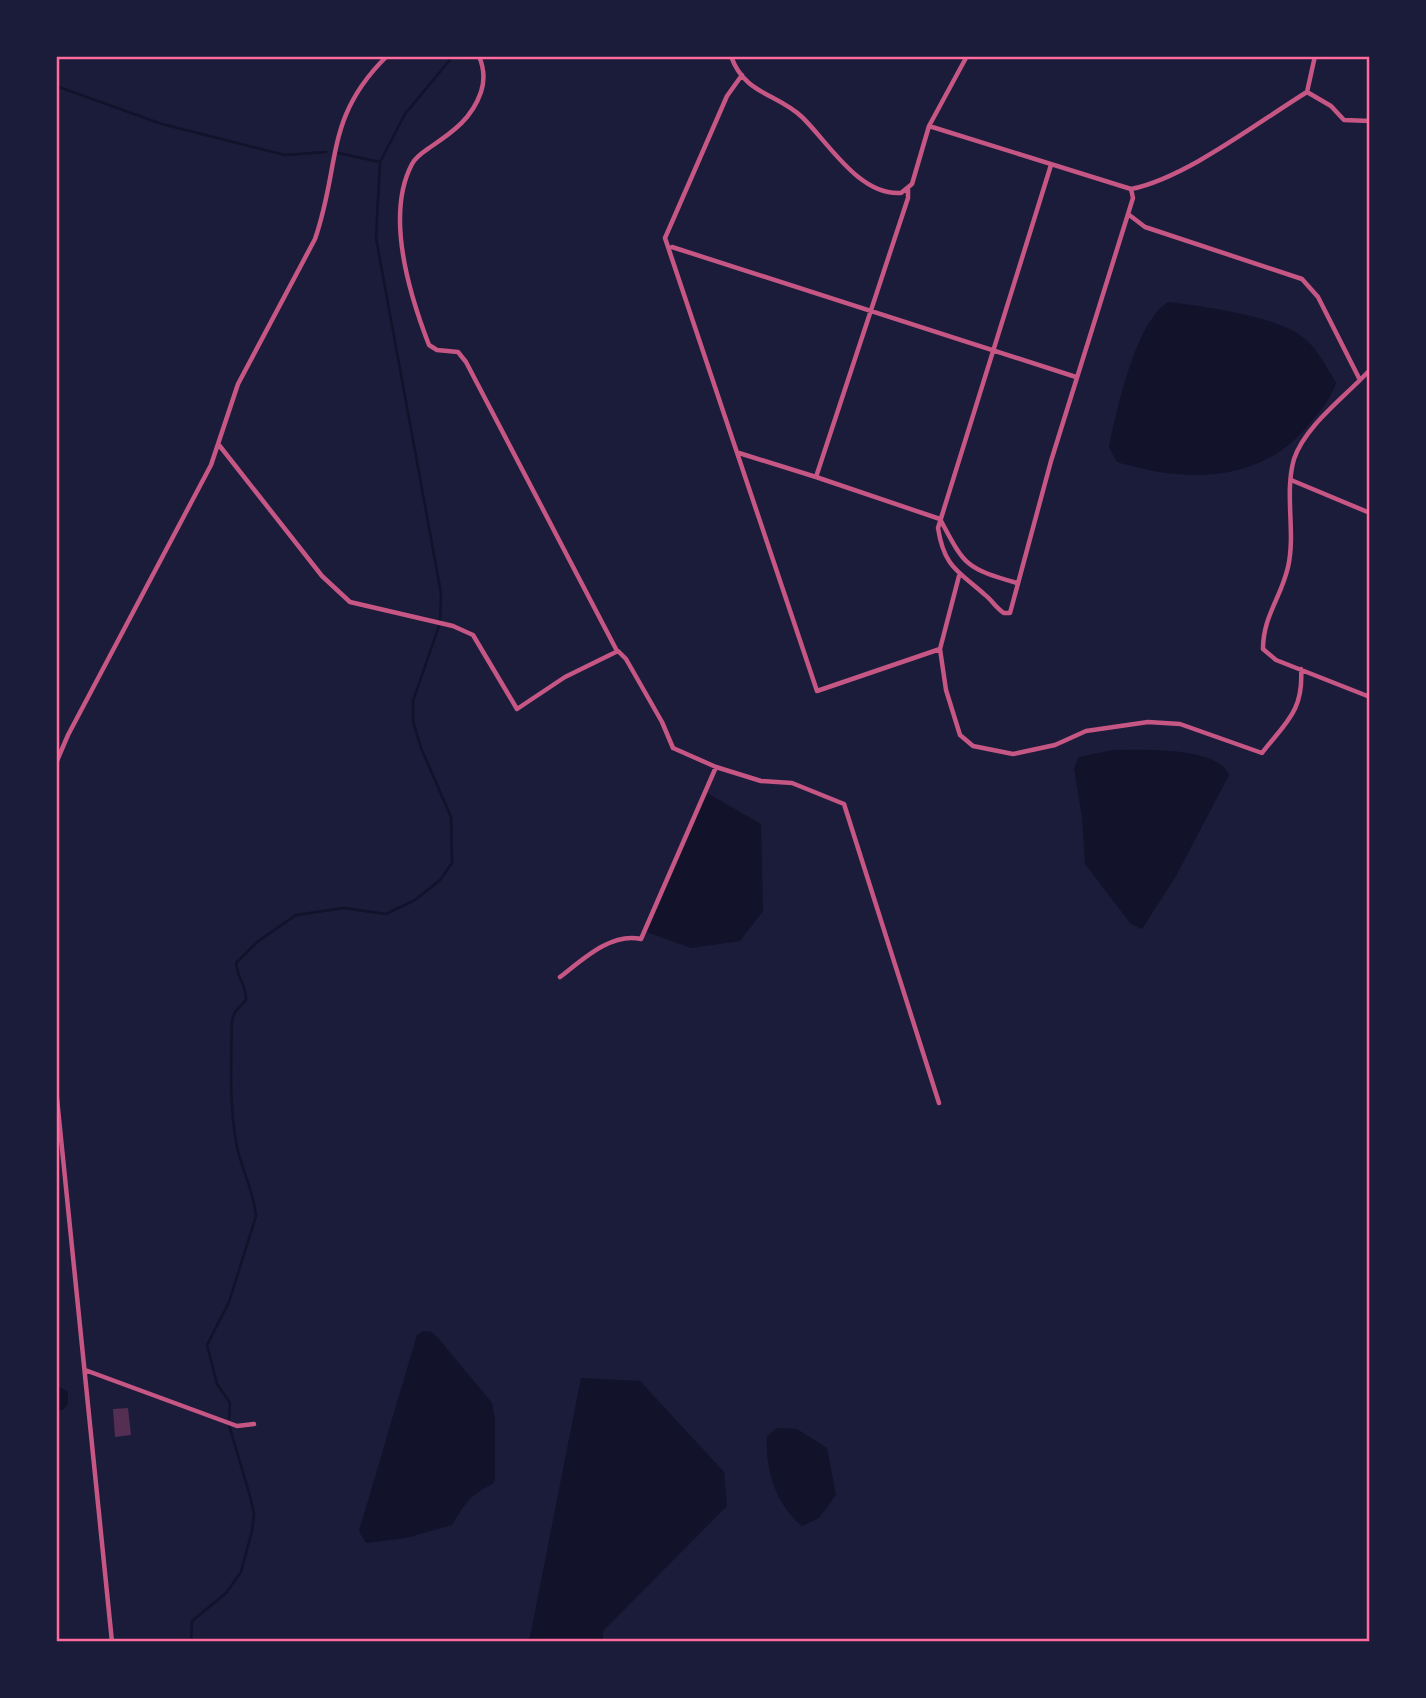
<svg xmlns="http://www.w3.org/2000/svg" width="1426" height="1698" viewBox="0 0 1426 1698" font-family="'Zilla Slab',serif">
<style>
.water{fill:#12122b}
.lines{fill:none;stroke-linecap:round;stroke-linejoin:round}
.stream{stroke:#12122b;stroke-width:2.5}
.building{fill:#542f53}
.minor{stroke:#c65784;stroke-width:4.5}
.neatline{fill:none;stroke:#ff6b9d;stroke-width:2.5}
</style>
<rect width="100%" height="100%" fill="#1b1b3a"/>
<path class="water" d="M 1168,302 C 1201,306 1274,316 1300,335 C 1317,347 1326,366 1336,383 C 1330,400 1321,410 1310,423 C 1262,484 1186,483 1117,462 L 1109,447 C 1117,410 1135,323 1168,302 Z
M 1113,750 C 1139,750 1218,746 1229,775 L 1176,876 L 1142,929 L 1131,924 L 1085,864 L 1082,817 L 1074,768 L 1079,757 Z
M 707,793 L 761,824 L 763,911 L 740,941 L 691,948 L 647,932 Z
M 423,1331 L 432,1332 L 438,1338 L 492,1403 L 495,1420 L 495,1478 L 493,1484 C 469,1495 465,1504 452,1525 L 406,1538 L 366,1543 L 359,1531 L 417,1335 Z
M 581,1378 L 640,1381 L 724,1472 L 727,1506 L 603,1631 L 603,1642 L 529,1642 Z
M 56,1386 L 68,1391 L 68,1404 L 63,1410 L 56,1410 Z
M 777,1428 L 797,1429 L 827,1448 L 836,1495 L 819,1518 L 802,1526 C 776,1505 765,1470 767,1436 Z"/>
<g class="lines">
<path class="stream" d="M 56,86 L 162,124 L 285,155 L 326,152
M 338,153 L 380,162
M 229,1419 L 230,1403 L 217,1384 L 207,1345 L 229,1302 L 256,1216 C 254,1192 242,1170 237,1147 C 229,1106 231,1062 232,1020 L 235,1012 L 246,1000 C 247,986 237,977 236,963 L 257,942 L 296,915 L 344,908 L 386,914 L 415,900 L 440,880 L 452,863 L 451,817 L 421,748 L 413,721 L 413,701 L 440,623 L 441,593 L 376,238 L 380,162 L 405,114 L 453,56
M 191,1642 L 192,1621 L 226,1593 L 241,1572 L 252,1531 L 254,1513 L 250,1496 L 229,1425"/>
</g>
<path class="building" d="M 128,1408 L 131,1435 L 115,1437 L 113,1409 Z"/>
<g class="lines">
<path class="minor" d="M 479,56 C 484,68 485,80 481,92 C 472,118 454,131 432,146 C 425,151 416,156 412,164 C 385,215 410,296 429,345 L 437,350 L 458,352 L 466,362 L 617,651
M 731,56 C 744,94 776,93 802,117 C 828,142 859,196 901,193 L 912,184 L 929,126 L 1131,189 L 1133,198 L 1051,461 L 1010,613 L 1004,613 C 996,608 992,600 984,594 C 958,571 944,567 938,528 L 1051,165
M 742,75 L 727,96 L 665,238 L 817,691 L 940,649 L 946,690 L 960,735 L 973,746 L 1013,754 L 1055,745 L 1086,731 L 1148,722 L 1180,724 L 1262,753 C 1285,723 1304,711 1301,669
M 1307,92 L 1331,106 L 1344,120 L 1370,121
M 929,126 L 967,56
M 908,189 L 908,198 L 816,477 L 940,519 C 965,566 965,568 1017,583
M 1131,189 C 1186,178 1258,122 1307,92 L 1315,56
M 1128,214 L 1145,227 L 1302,279 L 1318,297 L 1360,380 L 1370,370
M 672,247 L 1076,377
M 1360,380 C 1338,402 1304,429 1294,459 C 1284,494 1296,532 1288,567 C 1281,598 1263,616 1263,649 L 1276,660 L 1370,697
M 219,445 L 322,576 L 350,602 L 453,626 L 473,635 L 517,709 L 565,677 L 618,651 L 626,659 L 662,722 L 673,748 L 716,767
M 739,453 L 816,477
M 1291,480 L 1370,513
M 940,649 L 959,576
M 56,763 L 68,735 L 211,465 L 238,384 L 315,239 C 341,164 324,118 387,56
M 560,977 C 582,960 611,932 641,939 L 716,767 L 761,781 L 792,783 L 844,804 L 939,1103
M 56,1089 L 112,1642
M 85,1370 L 237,1426 L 254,1424"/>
</g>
<rect width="1426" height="1698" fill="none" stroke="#1b1b3a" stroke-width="116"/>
<rect x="58" y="58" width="1310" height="1582" class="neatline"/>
</svg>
